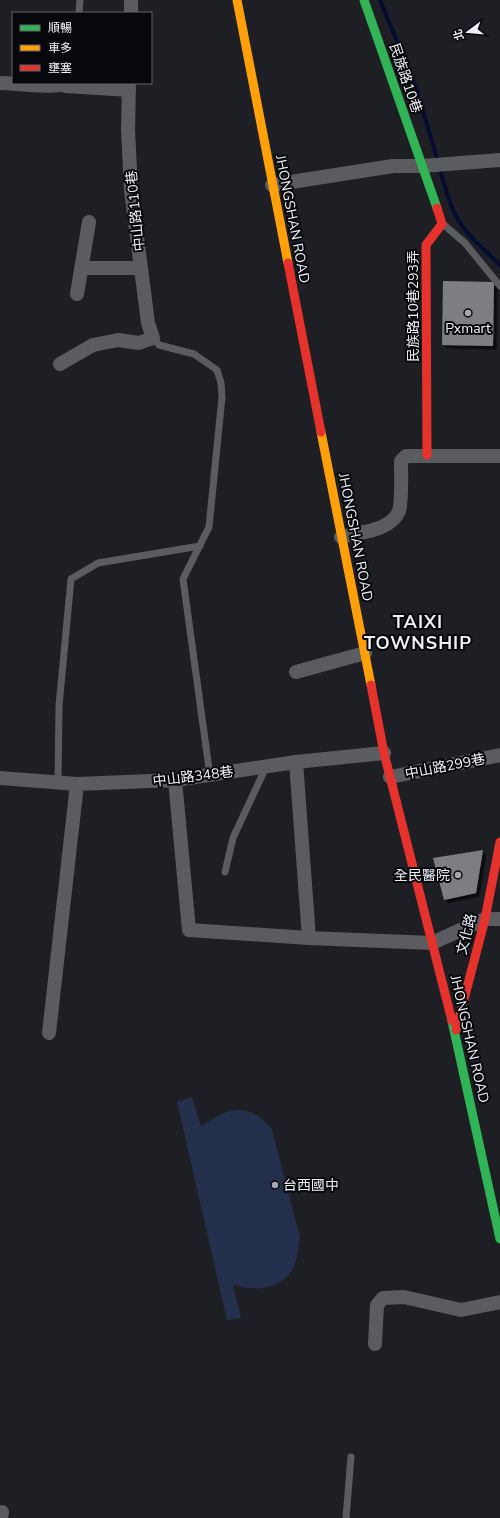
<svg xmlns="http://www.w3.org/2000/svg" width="500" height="1518" viewBox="0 0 500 1518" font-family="'Nunito Sans','Noto Sans TC',sans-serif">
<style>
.green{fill:#242f4c}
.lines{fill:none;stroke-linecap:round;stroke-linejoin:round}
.stream{stroke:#060c31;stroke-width:4}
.building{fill:#7c7e82;filter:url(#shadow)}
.lane{stroke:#5a5c60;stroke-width:7}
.street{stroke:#5a5c60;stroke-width:14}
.fast{stroke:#30b455;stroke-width:9}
.slow{stroke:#ff9f0a;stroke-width:9}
.jam{stroke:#e5322d;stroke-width:9}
.poi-dot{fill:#a4a7ac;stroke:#07080c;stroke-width:1.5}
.labels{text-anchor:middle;stroke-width:4;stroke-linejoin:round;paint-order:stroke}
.street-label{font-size:14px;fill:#edf0f6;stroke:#07080c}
.poi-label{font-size:14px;fill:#edf0f6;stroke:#07080c}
.district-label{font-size:18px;font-weight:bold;letter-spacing:1px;fill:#edf0f6;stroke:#07080c}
</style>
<defs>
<filter id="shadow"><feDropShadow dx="3.5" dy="3.5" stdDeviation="0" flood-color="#0009"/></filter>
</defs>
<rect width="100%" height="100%" fill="#1d1f24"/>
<path class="green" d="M 192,1097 L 201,1127 C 220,1114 235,1102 258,1116 C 263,1119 268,1125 272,1129 L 300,1238 C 298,1249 297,1263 291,1272 C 282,1284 266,1290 251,1288 C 245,1288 239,1286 233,1285 L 241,1318 L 227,1320 L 177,1102 Z"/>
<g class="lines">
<path class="stream" d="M 380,0 L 417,90 L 438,162
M 440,168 C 444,184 448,201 456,216 C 466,235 485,250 500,265"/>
</g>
<path class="building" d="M 443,281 L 494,282 L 493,346 L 442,345 Z
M 483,850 L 476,893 L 444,900 L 433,858 Z"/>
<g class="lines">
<path class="lane" d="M 79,13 L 80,0
M 444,225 L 465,243 L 500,286
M 153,338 L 159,345 L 194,354 L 217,370 L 221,383 L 222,397 L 209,527 L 183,579 L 210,776
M 58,783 L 59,706 L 71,579 L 98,563 L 200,546
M 225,872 L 233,838 L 266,767
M 346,1518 L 351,1457"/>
<path class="street" d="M 131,13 L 131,0
M 0,83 C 12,83 61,89 69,83
M 66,86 L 129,90
M 272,185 L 393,166 L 422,166 L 500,160
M 81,268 L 141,268
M 77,294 L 89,222
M 60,364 L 93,345 L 118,340 L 139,343 L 153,338 L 148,323 L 131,190 L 128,130 L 129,83
M 341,537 C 360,532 391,531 399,511 C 402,504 401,470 401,461 L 406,456 L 500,456
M 296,672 L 365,653
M 296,762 L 309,938
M 390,777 L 500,755
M 0,778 L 77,784 L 175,780 L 296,762 L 384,753
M 175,780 L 189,930 L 309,938 L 432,943 L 485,919 L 500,919
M 49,1033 L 77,784
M 375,1344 L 377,1305 L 383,1298 L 404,1297 L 461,1310 L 500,1302
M 0,1513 L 2,1512 L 1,1518"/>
<path class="fast" d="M 364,0 L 437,208
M 452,1021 L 500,1239"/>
<path class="slow" d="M 237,0 L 288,263
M 321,432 L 371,685"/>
<path class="jam" d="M 288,263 L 321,432
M 427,455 L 426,245 L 442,224 L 437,208
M 371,685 L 384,753 L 452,1021
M 456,1030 L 485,919 L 500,842"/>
</g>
<g class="poi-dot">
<circle cx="468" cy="313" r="4"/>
<circle cx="458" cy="875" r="4"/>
<circle cx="275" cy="1185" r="4"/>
</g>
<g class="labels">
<g class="street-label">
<text transform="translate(406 78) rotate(71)" y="5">民族路10巷</text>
<text transform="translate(135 211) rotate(-96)" y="5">中山路110巷</text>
<text transform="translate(293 219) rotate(79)" y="5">JHONGSHAN ROAD</text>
<text transform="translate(413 306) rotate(-90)" y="5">民族路10巷293弄</text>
<text transform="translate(356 537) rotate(79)" y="5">JHONGSHAN ROAD</text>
<text transform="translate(445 766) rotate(-11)" y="5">中山路299巷</text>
<text transform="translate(193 776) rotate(-7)" y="5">中山路348巷</text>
<text transform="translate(466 934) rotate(-76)" y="5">文化路</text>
<text transform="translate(470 1039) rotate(77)" y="5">JHONGSHAN ROAD</text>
</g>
<g class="poi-label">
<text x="468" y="333">Pxmart</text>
<text x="450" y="880" text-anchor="end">全民醫院</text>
<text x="283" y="1190" text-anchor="start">台西國中</text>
</g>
<g class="district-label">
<text x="418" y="628">TAIXI<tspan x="418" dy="21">TOWNSHIP</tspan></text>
</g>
</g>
<rect x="12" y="12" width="140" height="72" fill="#07080c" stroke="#63656a"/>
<rect x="20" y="25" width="20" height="6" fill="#30b455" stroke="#63656a"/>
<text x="48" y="32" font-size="12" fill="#edf0f6">順暢</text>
<rect x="20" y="45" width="20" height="6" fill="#ff9f0a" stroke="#63656a"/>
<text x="48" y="52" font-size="12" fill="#edf0f6">車多</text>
<rect x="20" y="65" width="20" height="6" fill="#e5322d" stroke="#63656a"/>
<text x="48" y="72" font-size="12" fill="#edf0f6">壅塞</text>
<g transform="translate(468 32) rotate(254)" stroke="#07080c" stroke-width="3" paint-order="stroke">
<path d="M0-3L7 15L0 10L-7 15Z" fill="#edf0f6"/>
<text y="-6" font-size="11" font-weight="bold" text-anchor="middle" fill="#edf0f6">北</text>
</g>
</svg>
